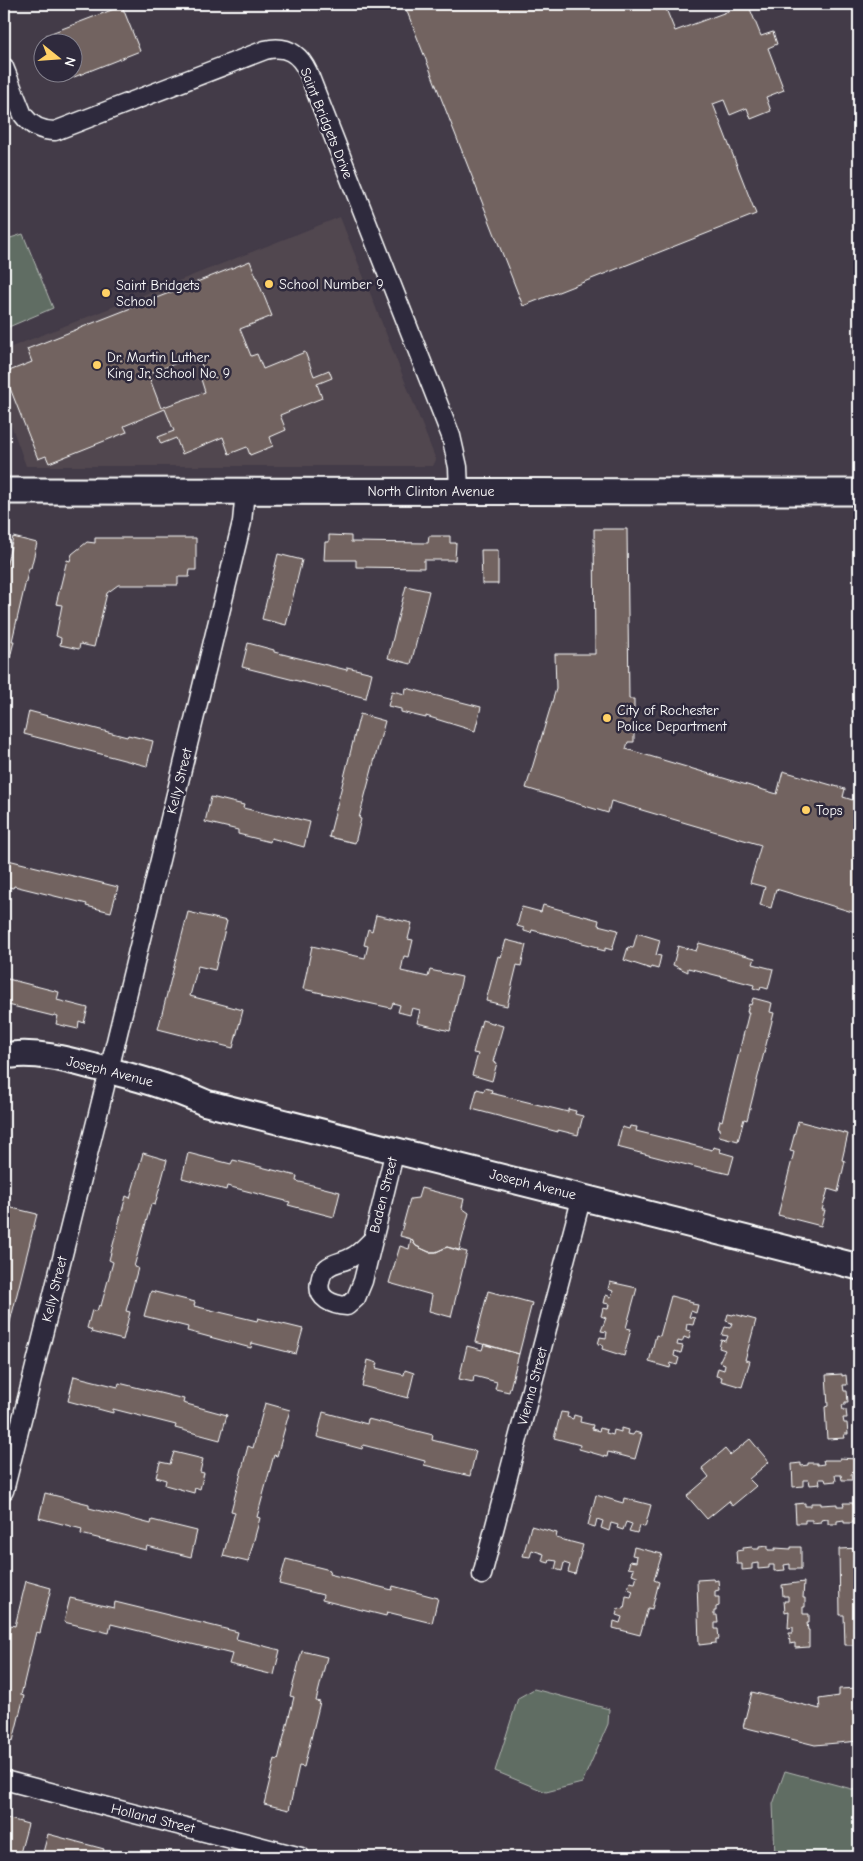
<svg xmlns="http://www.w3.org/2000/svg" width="863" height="1861" viewBox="0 0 863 1861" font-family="'Comic Neue',sans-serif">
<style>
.built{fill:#51474f}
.green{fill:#606d63;stroke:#b0b6b1}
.building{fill:#726460;stroke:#fff;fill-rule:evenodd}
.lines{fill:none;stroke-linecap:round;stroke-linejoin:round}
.minor-casing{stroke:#fff;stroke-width:21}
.secondary-casing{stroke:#fff;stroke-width:29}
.minor{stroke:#2f2a3d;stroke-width:18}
.secondary{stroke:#2f2a3d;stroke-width:25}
.poi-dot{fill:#ffd166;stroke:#2f2a3d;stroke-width:2}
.labels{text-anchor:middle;stroke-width:5;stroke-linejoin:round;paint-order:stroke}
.street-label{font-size:14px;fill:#fff;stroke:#2f2a3d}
.poi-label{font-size:14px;fill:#fff;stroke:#2f2a3d;text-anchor:start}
</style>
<rect width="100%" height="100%" fill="#433b48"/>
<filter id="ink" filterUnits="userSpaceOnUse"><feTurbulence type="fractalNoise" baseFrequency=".02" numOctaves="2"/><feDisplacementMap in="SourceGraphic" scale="10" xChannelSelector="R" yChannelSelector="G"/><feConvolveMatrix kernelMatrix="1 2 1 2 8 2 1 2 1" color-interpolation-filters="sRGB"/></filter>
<g filter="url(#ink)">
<path class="built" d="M 340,217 L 436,460 L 433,466 L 26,466 L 4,405 L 4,350 Z"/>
<path class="green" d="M 23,234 L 53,308 L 4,329 L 4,240 Z
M 534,1689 L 609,1709 L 608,1724 L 582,1783 L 546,1792 L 495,1771 L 518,1698 Z
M 785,1771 L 859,1791 L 859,1857 L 775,1857 L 773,1804 Z"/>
<path class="building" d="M 404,4 L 664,4 L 675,31 L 748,4 L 761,36 L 773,32 L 777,44 L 768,48 L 784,90 L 766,97 L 771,111 L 751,119 L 747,108 L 730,115 L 724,100 L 713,104 L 756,214 L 523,306 Z
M 122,6 L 140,51 L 64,81 L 61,72 L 72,72 L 72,42 L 49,42 L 46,35 Z
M 250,261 L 272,316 L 240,329 L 251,356 L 257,354 L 263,369 L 305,352 L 314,376 L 329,370 L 332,378 L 317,384 L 322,398 L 280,415 L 286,430 L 270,437 L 273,446 L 250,455 L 247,447 L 229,454 L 223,437 L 182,454 L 176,438 L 161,444 L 158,437 L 174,431 L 165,409 L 124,426 L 127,432 L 49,463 L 46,456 L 38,459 L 4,373 L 32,362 L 27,349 ZM 198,355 L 205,374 L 200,376 L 205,392 L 161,408 L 148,374 Z
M 594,529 L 627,529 L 629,699 L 634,699 L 634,742 L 628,742 L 626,749 L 777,794 L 783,771 L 845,789 L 843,797 L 859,802 L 859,914 L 776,889 L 771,908 L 760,905 L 765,887 L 750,883 L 761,845 L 611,801 L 608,813 L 526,788 L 556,689 L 555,654 L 595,654 Z
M 329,535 L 351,536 L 351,542 L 428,543 L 429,536 L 450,536 L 450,543 L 456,543 L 455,560 L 424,560 L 424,568 L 356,567 L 356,560 L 324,560 L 325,542 L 329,542 Z
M 13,537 L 37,543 L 31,568 L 29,568 L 12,641 L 14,641 L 8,666 L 4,665 L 4,576 Z
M 95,538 L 196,538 L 196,570 L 190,570 L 189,577 L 178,577 L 178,585 L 118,585 L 107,593 L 94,647 L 80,644 L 79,649 L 60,645 L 61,638 L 56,636 L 62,605 L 56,604 L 67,560 L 70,561 L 72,554 L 87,542 L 95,543 Z
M 481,550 L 498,550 L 498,584 L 482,584 Z
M 278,554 L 302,560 L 286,625 L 262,619 Z
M 406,586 L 429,591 L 411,664 L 388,658 Z
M 248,643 L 274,650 L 274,652 L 347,670 L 347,667 L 372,673 L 366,698 L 242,667 Z
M 406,688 L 481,707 L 475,731 L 426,716 L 426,718 L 401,712 L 401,709 L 388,706 L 392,691 L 405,694 Z
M 29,711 L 127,737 L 128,735 L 153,741 L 147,766 L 24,734 Z
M 360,714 L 385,721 L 359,818 L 361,819 L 355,843 L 329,837 Z
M 211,797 L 244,805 L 243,808 L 277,816 L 277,814 L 310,822 L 304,847 L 271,838 L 270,842 L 238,834 L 238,830 L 205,822 Z
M 4,859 L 118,887 L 111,912 L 86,906 L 87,904 L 14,886 L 13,888 L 4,886 Z
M 543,905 L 599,920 L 598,925 L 618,930 L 612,950 L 605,948 L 605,951 L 597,949 L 598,947 L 532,930 L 531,933 L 524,931 L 524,928 L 517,926 L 522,907 L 541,912 Z
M 188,912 L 227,921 L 215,970 L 198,966 L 190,996 L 243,1010 L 233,1048 L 158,1029 Z
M 376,915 L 412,923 L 408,939 L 413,940 L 409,957 L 404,956 L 401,971 L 428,977 L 430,970 L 462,977 L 450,1031 L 417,1023 L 420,1010 L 412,1008 L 410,1015 L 398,1012 L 400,1005 L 393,1003 L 391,1008 L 303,989 L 312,946 L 365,958 L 368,946 L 364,945 L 368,929 L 372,931 Z
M 637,933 L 660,940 L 656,955 L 661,956 L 658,969 L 651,967 L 651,969 L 624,960 L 628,947 L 633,948 Z
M 506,940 L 526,945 L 521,966 L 517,965 L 507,1006 L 486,1001 L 498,956 L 501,957 Z
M 699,943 L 755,958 L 753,964 L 773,969 L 768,989 L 761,987 L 760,990 L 753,988 L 754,985 L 688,968 L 688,972 L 673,965 L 678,946 L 696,951 Z
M 4,978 L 59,992 L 57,1000 L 88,1008 L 84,1023 L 79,1021 L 78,1029 L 56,1024 L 58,1016 L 54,1015 L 53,1016 L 4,1004 Z
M 753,998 L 772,1003 L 770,1012 L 774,1013 L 747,1120 L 744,1119 L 738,1141 L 719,1136 L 720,1128 L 718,1128 L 720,1120 L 722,1121 L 749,1012 L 747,1012 L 749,1004 L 751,1005 Z
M 482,1020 L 503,1026 L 493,1062 L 497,1063 L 492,1081 L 472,1075 L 478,1054 L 473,1053 Z
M 485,1088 L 492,1090 L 491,1093 L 568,1112 L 568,1109 L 576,1111 L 575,1114 L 583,1116 L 578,1135 L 558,1130 L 558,1132 L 472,1109 L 477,1089 L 484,1091 Z
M 798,1121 L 848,1134 L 842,1160 L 845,1161 L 838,1192 L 828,1189 L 822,1210 L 825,1210 L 821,1226 L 778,1215 L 794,1152 L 790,1151 Z
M 630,1126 L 637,1127 L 636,1131 L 712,1150 L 713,1147 L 721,1149 L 720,1152 L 734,1156 L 729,1174 L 703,1168 L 703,1169 L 617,1147 L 622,1127 L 629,1129 Z
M 143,1153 L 167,1160 L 155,1205 L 151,1204 L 134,1267 L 138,1268 L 126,1311 L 130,1312 L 123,1340 L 91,1332 L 92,1330 L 87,1328 L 92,1310 L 97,1311 L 99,1305 L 101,1306 L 113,1262 L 109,1260 L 126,1196 L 130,1198 Z
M 188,1153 L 231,1164 L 233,1160 L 297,1176 L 296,1181 L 340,1192 L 334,1217 L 288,1205 L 290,1202 L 227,1186 L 226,1190 L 182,1178 Z
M 421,1188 L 464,1199 L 462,1208 L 469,1213 L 459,1251 L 447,1247 L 436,1252 L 429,1252 L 416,1246 L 411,1239 L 400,1236 L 410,1199 L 418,1198 Z
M 4,1206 L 37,1214 L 4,1346 Z
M 411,1239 L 416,1246 L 429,1252 L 436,1252 L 447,1247 L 467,1252 L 451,1317 L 429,1311 L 432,1295 L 389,1283 L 400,1246 L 409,1249 Z
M 610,1282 L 637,1288 L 626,1328 L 631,1329 L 624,1356 L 602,1349 L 603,1345 L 598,1344 L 600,1337 L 606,1338 L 607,1332 L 601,1331 L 606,1318 L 601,1316 L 603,1308 L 608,1309 L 609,1304 L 604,1303 L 606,1295 L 611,1297 L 613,1291 L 608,1289 Z
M 151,1291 L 195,1302 L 194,1306 L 257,1321 L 258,1318 L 303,1329 L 296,1354 L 252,1343 L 251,1348 L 187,1331 L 188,1327 L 144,1316 Z
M 488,1291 L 532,1303 L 519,1354 L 475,1342 Z
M 671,1296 L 693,1302 L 692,1304 L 698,1305 L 696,1313 L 691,1311 L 689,1317 L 695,1318 L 693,1325 L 687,1324 L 686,1330 L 691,1331 L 689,1339 L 684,1337 L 682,1342 L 678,1341 L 677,1345 L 683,1346 L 681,1353 L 675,1351 L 674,1356 L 679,1358 L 677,1365 L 671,1363 L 670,1368 L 649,1362 L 656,1335 L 660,1336 Z
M 728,1314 L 733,1315 L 734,1314 L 756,1320 L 745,1360 L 750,1361 L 742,1387 L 721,1381 L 722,1377 L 716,1376 L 718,1368 L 724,1370 L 725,1364 L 719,1362 L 725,1350 L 719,1348 L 721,1340 L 726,1341 L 728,1336 L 722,1335 L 725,1327 L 730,1328 L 732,1323 L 726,1321 Z
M 484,1344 L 519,1354 L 509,1392 L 495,1389 L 497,1382 L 474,1376 L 473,1382 L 459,1379 L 467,1346 L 482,1350 Z
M 368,1360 L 378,1363 L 376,1368 L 404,1375 L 405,1370 L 414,1373 L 408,1398 L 362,1386 Z
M 842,1374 L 842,1376 L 846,1375 L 847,1385 L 843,1385 L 844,1391 L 847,1391 L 848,1402 L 845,1402 L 845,1405 L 842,1405 L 843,1410 L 846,1410 L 847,1418 L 843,1418 L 844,1423 L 847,1423 L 848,1434 L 844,1434 L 845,1438 L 827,1439 L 825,1407 L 828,1406 L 826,1375 Z
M 74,1376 L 118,1387 L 119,1383 L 184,1399 L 183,1403 L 227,1415 L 220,1440 L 175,1428 L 176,1425 L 113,1409 L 113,1413 L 68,1401 Z
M 265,1403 L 290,1410 L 277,1456 L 274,1455 L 257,1517 L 260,1518 L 248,1562 L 223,1556 L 235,1512 L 231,1511 L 248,1446 L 253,1448 Z
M 323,1412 L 367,1424 L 368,1419 L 433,1435 L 432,1440 L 476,1451 L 470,1476 L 424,1465 L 425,1461 L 363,1445 L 362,1449 L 317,1437 Z
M 561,1412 L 568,1413 L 567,1417 L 573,1419 L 574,1415 L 581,1417 L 580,1422 L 593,1425 L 592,1429 L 599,1431 L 600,1428 L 607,1430 L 606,1433 L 613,1435 L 614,1430 L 621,1432 L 621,1428 L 628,1430 L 627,1434 L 633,1435 L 635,1432 L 642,1434 L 635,1459 L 608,1452 L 607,1457 L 579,1449 L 580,1445 L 554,1438 Z
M 750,1439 L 769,1462 L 749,1479 L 756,1486 L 732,1506 L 729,1501 L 707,1519 L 687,1496 L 709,1477 L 702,1468 L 725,1449 L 730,1455 Z
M 174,1452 L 203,1459 L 200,1472 L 204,1473 L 200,1489 L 195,1487 L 194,1493 L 165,1485 L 166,1480 L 156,1477 L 160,1462 L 170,1464 Z
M 840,1458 L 856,1459 L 857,1473 L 851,1474 L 852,1480 L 842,1480 L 841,1475 L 835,1475 L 836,1481 L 826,1482 L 825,1479 L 819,1479 L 820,1484 L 810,1485 L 809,1480 L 803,1480 L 803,1486 L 793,1487 L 792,1464 L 801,1463 L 801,1466 L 808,1465 L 808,1463 L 817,1463 L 817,1465 L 824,1464 L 823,1460 L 840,1460 Z
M 45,1493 L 89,1504 L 89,1508 L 151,1524 L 152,1520 L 197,1531 L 191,1557 L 147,1546 L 146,1550 L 81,1534 L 82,1529 L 39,1518 Z
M 596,1495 L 623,1503 L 624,1498 L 651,1505 L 645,1527 L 639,1526 L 637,1533 L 629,1531 L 632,1524 L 626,1522 L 623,1530 L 617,1528 L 618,1525 L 611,1523 L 609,1531 L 601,1528 L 603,1521 L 597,1519 L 595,1527 L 588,1525 Z
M 805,1503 L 805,1506 L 811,1506 L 811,1503 L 821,1503 L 821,1505 L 837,1504 L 837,1506 L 844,1506 L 843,1503 L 853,1503 L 853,1505 L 859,1505 L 859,1519 L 853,1520 L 853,1523 L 844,1523 L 844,1520 L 837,1521 L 837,1524 L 828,1524 L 828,1519 L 821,1520 L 821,1522 L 812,1523 L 812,1520 L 805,1520 L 805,1523 L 796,1523 L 795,1504 Z
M 531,1526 L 557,1533 L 556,1538 L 583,1545 L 575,1574 L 568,1572 L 570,1565 L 564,1563 L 562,1571 L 555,1569 L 557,1561 L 550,1560 L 549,1563 L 542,1561 L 544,1554 L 532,1550 L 530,1557 L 523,1556 Z
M 768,1546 L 768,1550 L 775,1550 L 775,1548 L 791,1549 L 791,1547 L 801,1547 L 801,1569 L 790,1569 L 790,1564 L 784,1565 L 785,1570 L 774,1571 L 774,1565 L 769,1565 L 769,1568 L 758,1569 L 758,1563 L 752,1564 L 752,1569 L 742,1570 L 742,1564 L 737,1564 L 736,1551 L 743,1550 L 743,1548 L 752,1547 L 753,1549 L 759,1549 L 759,1547 Z
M 634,1547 L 662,1554 L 654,1580 L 659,1582 L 652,1609 L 648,1608 L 640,1635 L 613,1628 L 614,1621 L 620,1623 L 622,1617 L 616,1615 L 618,1608 L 624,1609 L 626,1596 L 631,1597 L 633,1591 L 628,1589 L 630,1582 L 635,1583 L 637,1576 L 632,1574 L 634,1569 L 628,1568 L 630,1561 L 636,1562 L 637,1556 L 632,1555 Z
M 859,1548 L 859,1558 L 856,1558 L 856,1565 L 859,1565 L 859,1575 L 857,1575 L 858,1580 L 855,1580 L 855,1584 L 859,1583 L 859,1592 L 856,1592 L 856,1598 L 859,1598 L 859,1608 L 857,1608 L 857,1612 L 859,1612 L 859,1645 L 845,1645 L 844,1615 L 840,1615 L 839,1549 Z
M 286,1559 L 330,1570 L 329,1574 L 392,1590 L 393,1586 L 438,1598 L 432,1623 L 387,1612 L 386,1616 L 322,1600 L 323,1595 L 279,1584 Z
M 713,1579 L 714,1581 L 718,1580 L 719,1590 L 715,1591 L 715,1597 L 719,1597 L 719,1606 L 716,1607 L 716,1611 L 714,1611 L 714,1615 L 717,1615 L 718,1623 L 715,1623 L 715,1629 L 718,1629 L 719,1639 L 716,1639 L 716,1643 L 699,1645 L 697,1580 Z
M 26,1581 L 51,1588 L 40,1633 L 36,1632 L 21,1695 L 24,1696 L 13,1741 L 4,1738 L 4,1653 L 11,1625 L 15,1626 Z
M 804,1582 L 803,1598 L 805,1598 L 805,1607 L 803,1607 L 803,1614 L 809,1614 L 809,1623 L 807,1623 L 808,1630 L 809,1630 L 809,1647 L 795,1648 L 795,1643 L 790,1644 L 789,1633 L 793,1633 L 793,1627 L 788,1628 L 789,1611 L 785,1612 L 784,1601 L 788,1601 L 788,1596 L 783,1596 L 782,1585 Z
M 70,1598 L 114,1608 L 115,1602 L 238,1632 L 236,1639 L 280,1650 L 274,1675 L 229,1664 L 232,1654 L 111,1624 L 109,1633 L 64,1622 Z
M 302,1651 L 327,1657 L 316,1701 L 320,1702 L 304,1767 L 299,1766 L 289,1810 L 264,1804 L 275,1759 L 278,1760 L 294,1697 L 290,1696 Z
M 859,1688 L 859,1741 L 815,1745 L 743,1727 L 752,1692 L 820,1709 L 819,1699 L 839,1696 L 839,1689 Z
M 6,1818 L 28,1824 L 19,1857 L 4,1857 L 4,1829 Z
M 48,1834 L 104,1849 L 102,1857 L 42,1856 Z"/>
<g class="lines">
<defs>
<path id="minor" d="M 4,67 L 23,115 C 31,126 41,131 55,131 L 265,50 C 286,45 299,53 308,72 L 451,436 L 458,467 L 459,491
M 109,1070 L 242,522 L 245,491
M 372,1240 C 366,1246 360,1253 352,1257 C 344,1262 334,1262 327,1268 C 322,1272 321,1276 320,1282 C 316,1299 333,1305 347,1306 L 356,1298 L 363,1281 L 395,1150
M 4,1491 L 105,1086
M 482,1575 L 582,1196
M 4,1780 L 301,1857"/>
<path id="secondary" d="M 4,491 L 859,492
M 12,1055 C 40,1052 68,1060 95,1067 C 135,1077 168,1086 206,1103 L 859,1267"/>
</defs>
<use href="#minor" class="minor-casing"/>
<use href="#secondary" class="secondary-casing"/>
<use href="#minor" class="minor"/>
<use href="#secondary" class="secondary"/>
</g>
</g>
<g class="poi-dot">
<circle cx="269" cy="284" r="5"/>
<circle cx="106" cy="293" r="5"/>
<circle cx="97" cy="365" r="5"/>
<circle cx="607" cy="718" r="5"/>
<circle cx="806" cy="810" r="5"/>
</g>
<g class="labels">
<g class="street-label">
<text transform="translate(327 123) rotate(68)" y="5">Saint Bridgets Drive</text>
<text x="431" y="496">North Clinton Avenue</text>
<text transform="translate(179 781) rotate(-76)" y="5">Kelly Street</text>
<text transform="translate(110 1071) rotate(14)" y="5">Joseph Avenue</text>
<text transform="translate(533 1184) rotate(14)" y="5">Joseph Avenue</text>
<text transform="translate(383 1195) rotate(-76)" y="5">Baden Street</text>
<text transform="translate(54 1289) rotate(-76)" y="5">Kelly Street</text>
<text transform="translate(532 1386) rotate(-75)" y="5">Vienna Street</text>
<text transform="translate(153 1818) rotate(14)" y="5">Holland Street</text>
</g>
<g class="poi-label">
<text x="279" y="289">School Number 9</text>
<text x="116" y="290">Saint Bridgets<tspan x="116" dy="16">School</tspan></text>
<text x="107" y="362">Dr. Martin Luther<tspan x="107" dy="16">King Jr. School No. 9</tspan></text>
<text x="617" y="715">City of Rochester<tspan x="617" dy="16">Police Department</tspan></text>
<text x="816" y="815">Tops</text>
</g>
</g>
<rect width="863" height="1861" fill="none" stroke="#2f2a3d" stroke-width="20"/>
<rect x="10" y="10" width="843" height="1841" fill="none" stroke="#fff" stroke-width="2" filter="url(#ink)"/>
<g transform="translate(58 58) rotate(107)"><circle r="24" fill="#2f2a3d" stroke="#827f8b"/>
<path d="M0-4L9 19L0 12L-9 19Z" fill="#ffd166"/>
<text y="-8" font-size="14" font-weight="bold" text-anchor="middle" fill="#ffffff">N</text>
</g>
</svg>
